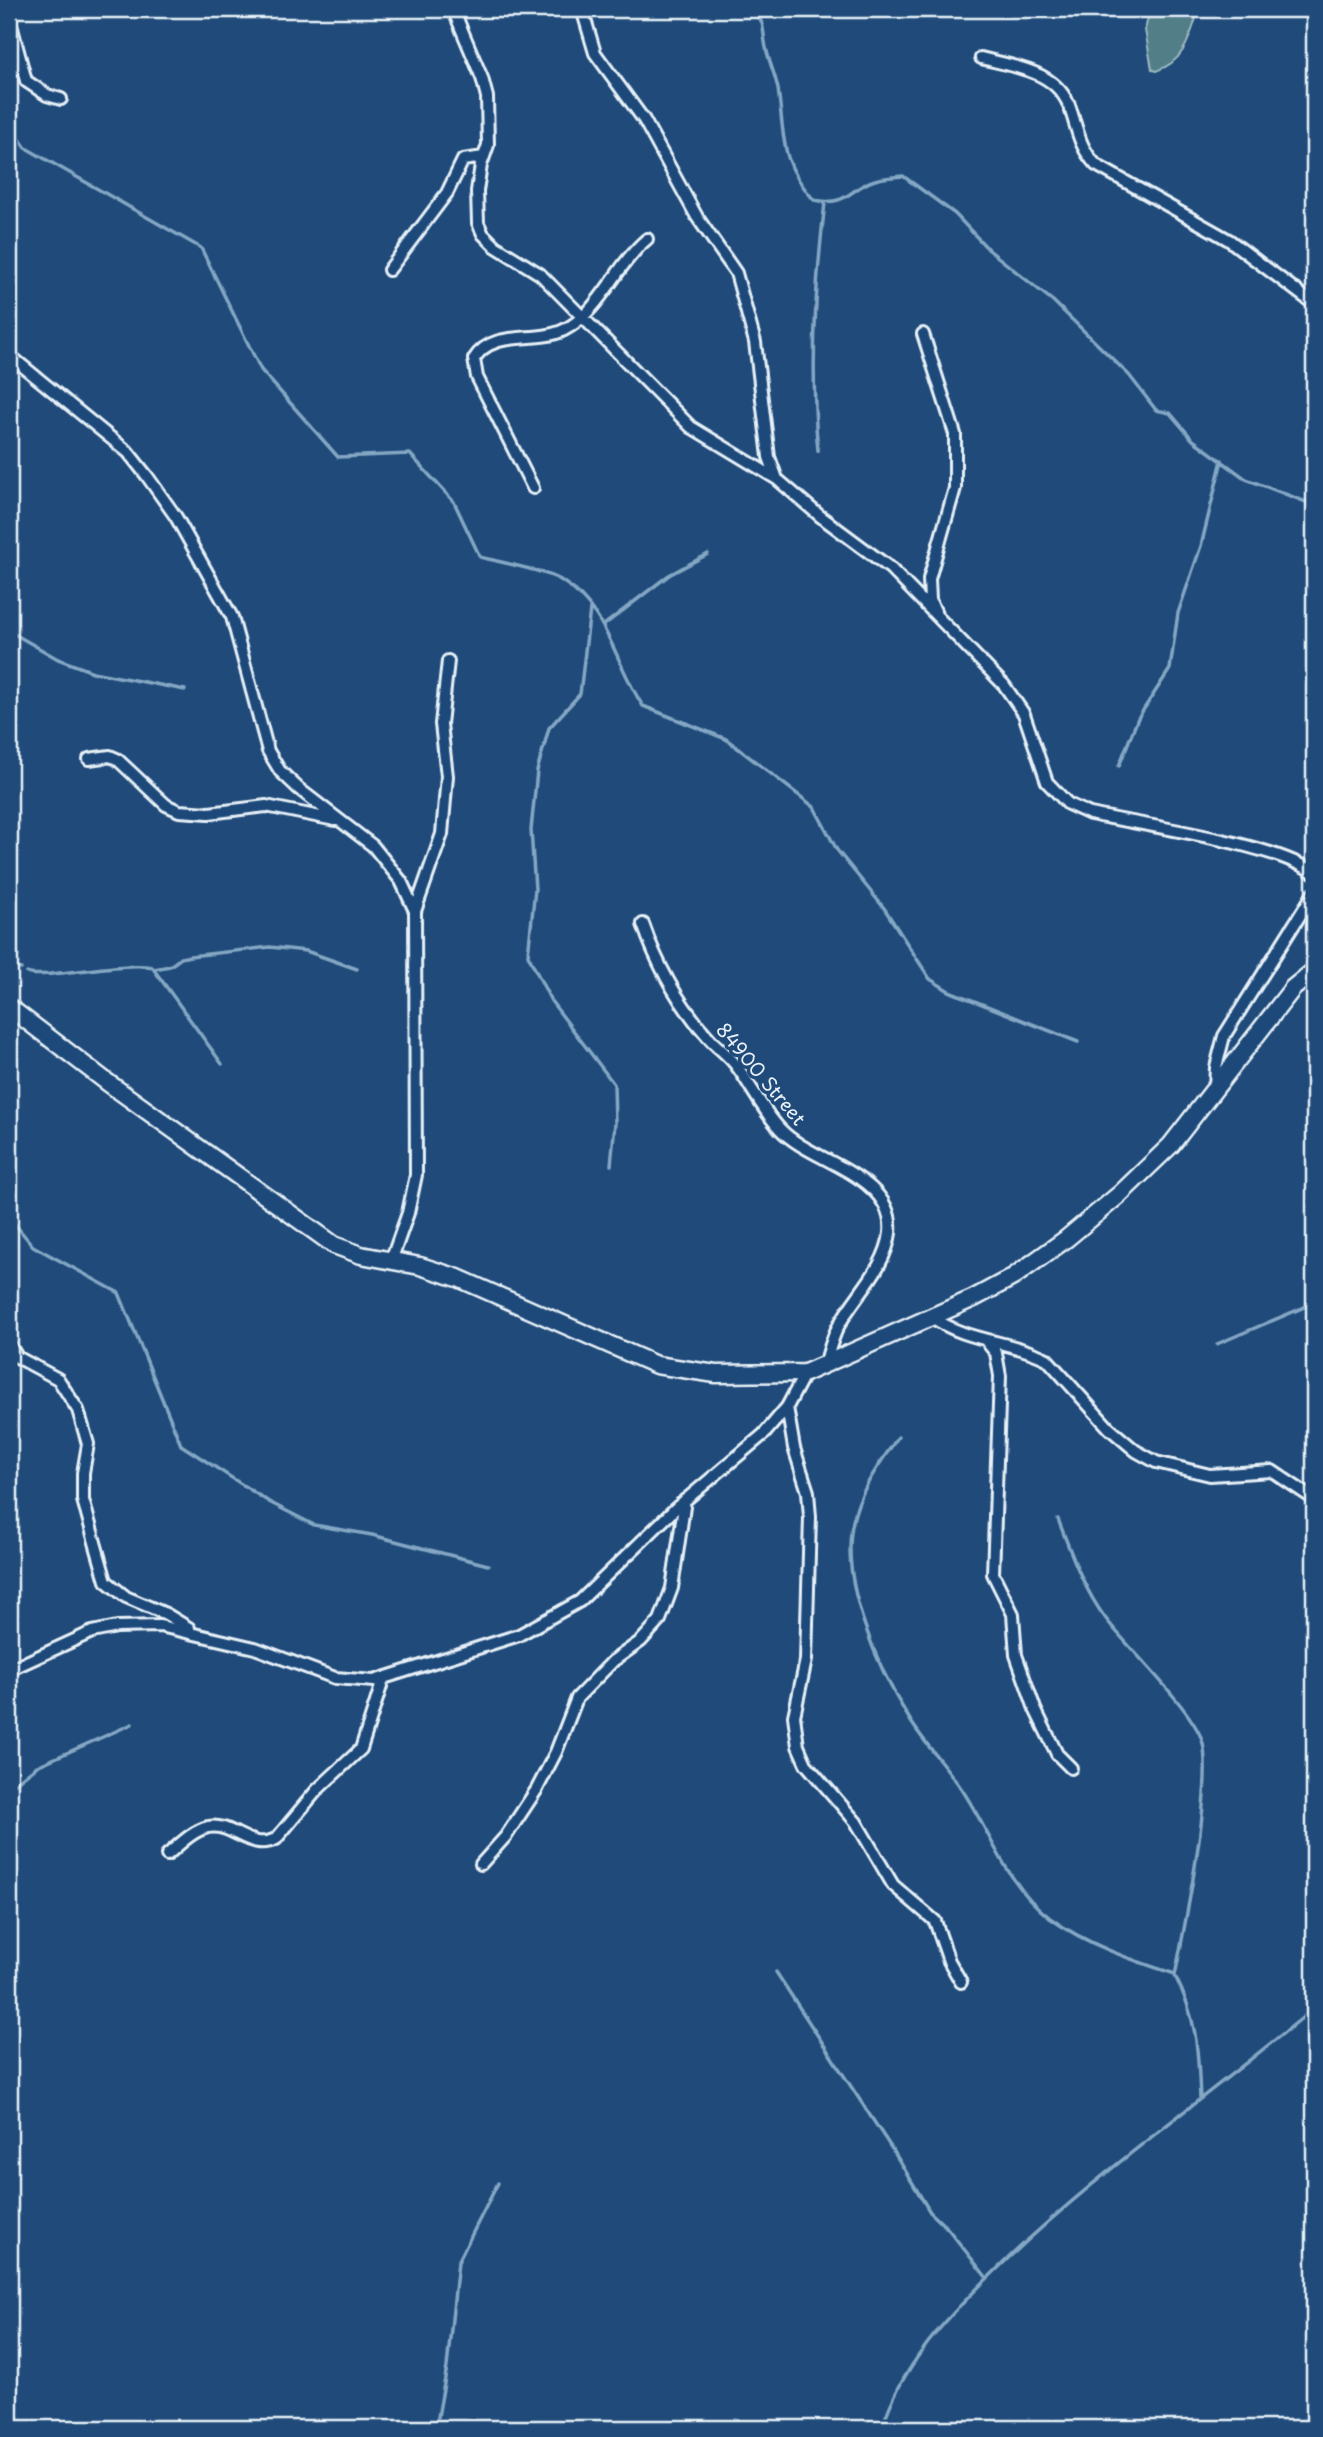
<svg xmlns="http://www.w3.org/2000/svg" width="1323" height="2437" viewBox="0 0 1323 2437" font-family="'Playpen Sans',sans-serif">
<style>
.green{fill:#517e87;stroke:#9cb8c0;stroke-width:2}
.lines{fill:none;stroke-linecap:round;stroke-linejoin:round}
.stream{stroke:#84a7c3;stroke-width:3.5}
.street-casing{stroke:#e8f1f8;stroke-width:16}
.secondary-casing{stroke:#e8f1f8;stroke-width:21}
.street{stroke:#1f4a7a;stroke-width:10}
.secondary{stroke:#1f4a7a;stroke-width:16}
.labels{text-anchor:middle;stroke-width:7;stroke-linejoin:round;paint-order:stroke}
.street-label{font-size:19px;fill:#e8f1f8;stroke:#1f4a7a}
</style>
<rect width="100%" height="100%" fill="#1f4a7a"/>
<filter id="ink" filterUnits="userSpaceOnUse"><feTurbulence type="fractalNoise" baseFrequency=".0143" numOctaves="2"/><feDisplacementMap in="SourceGraphic" scale="14" xChannelSelector="R" yChannelSelector="G"/><feConvolveMatrix kernelMatrix="1 2 1 2 8 2 1 2 1" color-interpolation-filters="sRGB"/></filter>
<g filter="url(#ink)">
<path class="green" d="M 1150,9 L 1199,9 C 1190,36 1185,62 1156,71 L 1152,69 L 1145,30 Z"/>
<g class="lines">
<path class="stream" d="M 753,9 C 765,25 762,24 765,42 C 767,58 775,73 778,89 C 785,137 779,161 814,200 C 848,207 849,188 875,180 C 884,177 894,177 903,176 L 955,214 L 989,250 L 1053,301 L 1129,375 L 1156,410 L 1170,413 L 1193,440 L 1246,479 L 1314,505
M 9,124 L 26,148 L 201,248 L 261,370 L 338,457 L 410,454 L 454,502 L 480,557 C 499,562 548,571 562,581 C 608,610 615,664 643,706 L 726,739 L 814,807 L 837,850 L 884,908 L 930,979 L 949,991 L 1078,1042
M 818,451 C 810,368 815,285 825,203
M 590,609 L 580,694 L 549,728 L 537,771 L 531,830 L 535,889 L 528,955 L 551,1001 L 614,1084 L 615,1123 L 611,1165
M 604,625 L 669,575 L 708,554
M 9,631 L 58,659 L 93,672 L 185,690
M 1119,766 L 1138,718 L 1170,669 L 1178,613 L 1201,546 L 1222,460
M 9,966 L 21,969
M 154,969 L 170,966 L 181,958 L 190,956 L 270,947 L 306,951 L 357,969
M 27,973 C 38,980 124,961 152,967 L 222,1064
M 9,1217 L 33,1246 L 119,1293 L 181,1445 L 269,1502 L 314,1525 L 372,1535 L 488,1565
M 1217,1344 L 1314,1303
M 898,1437 C 880,1463 860,1489 853,1521 C 839,1581 878,1669 910,1720 C 925,1744 945,1765 961,1788 C 992,1834 1004,1882 1050,1918 C 1085,1944 1134,1961 1175,1974
M 1058,1519 C 1071,1553 1084,1590 1106,1619 C 1129,1649 1191,1708 1202,1740 C 1215,1780 1184,1929 1175,1976 C 1198,2020 1198,2052 1200,2099
M 9,1788 L 37,1766 L 132,1724
M 776,1972 L 894,2152 L 930,2212 L 948,2229 L 987,2278
M 436,2428 L 447,2367 L 458,2262 L 498,2183
M 882,2428 C 901,2365 948,2316 995,2271 C 1094,2174 1208,2097 1314,2008"/>
<defs>
<path id="street" d="M 453,9 L 482,78 L 487,97 L 488,145 L 481,165 L 477,191 L 478,223 L 483,234 L 495,246 L 540,274 L 691,427 L 777,479 L 820,516 L 890,568 L 1004,685 L 1024,714 L 1047,782 L 1068,804 L 1090,814 C 1142,825 1277,844 1314,873
M 582,9 L 595,53 L 644,120 L 697,217 L 736,273 L 755,342 L 769,457 L 777,479
M 9,17 L 26,81 L 47,95 L 61,99
M 981,58 C 1016,67 1059,71 1071,111 C 1078,132 1080,148 1096,165 L 1229,240 L 1314,304
M 389,270 L 447,193 L 463,160 L 484,157
M 923,334 L 955,434 L 955,488 L 929,579 L 930,600 L 935,611
M 9,355 L 128,452 L 147,476 L 176,517 L 232,617 L 268,751 L 280,771 L 299,789 L 373,846 L 401,881 L 415,911 L 416,1175 L 408,1213 L 391,1261
M 533,488 L 477,377 L 474,359 C 493,328 536,344 564,330 C 600,312 615,266 647,239
M 89,759 L 110,756 L 117,759 L 166,805 L 179,811 L 209,813 L 266,806 L 335,820
M 415,911 L 442,834 L 447,776 L 441,724 L 448,661
M 643,924 C 658,967 678,1004 709,1038 C 717,1047 727,1054 735,1064 C 751,1085 762,1110 780,1129 C 810,1162 896,1175 890,1233 C 886,1268 855,1295 839,1325 C 832,1337 829,1352 825,1365
M 1215,1087 L 1216,1067 L 1224,1036 L 1314,893
M 932,1317 C 967,1342 1009,1340 1047,1359 L 1109,1428 L 1136,1451 L 1156,1462 L 1210,1475 L 1272,1471 L 1314,1499
M 987,1342 L 996,1353 L 1000,1376 L 993,1574 L 1013,1614 L 1016,1655 L 1035,1709 L 1057,1754 L 1071,1768
M 9,1344 L 17,1357 L 58,1379 L 78,1410 L 88,1444 L 83,1473 L 83,1500 L 106,1581 L 126,1597 L 166,1614 L 189,1628
M 787,1407 L 794,1448 L 808,1492 L 810,1517 L 806,1660 L 794,1716 L 798,1746 L 806,1764 L 856,1822 L 893,1885 L 935,1921 L 949,1961 L 961,1982
M 9,1670 L 92,1632 L 117,1627 L 160,1626 L 255,1648 L 335,1678 L 374,1681 L 519,1635 L 580,1601 L 676,1508 L 764,1434 L 787,1407 L 805,1373
M 167,1855 C 179,1845 192,1831 208,1827 C 232,1822 250,1852 276,1839 L 317,1790 L 361,1749 L 383,1680
M 481,1864 L 506,1836 L 537,1789 L 556,1752 L 577,1698 L 613,1661 L 641,1641 L 660,1620 L 672,1588 L 685,1500"/>
<path id="secondary" d="M 9,1007 L 107,1082 L 334,1245 L 361,1255 L 420,1266 L 458,1278 L 656,1365 L 716,1374 L 805,1373 L 974,1298 L 1013,1277 L 1066,1239 L 1120,1194 L 1171,1145 L 1293,988 L 1314,971"/>
</defs>
<use href="#street" class="street-casing"/>
<use href="#secondary" class="secondary-casing"/>
<use href="#street" class="street"/>
<use href="#secondary" class="secondary"/>
</g>
</g>
<g class="labels">
<g class="street-label">
<text transform="translate(761 1074) rotate(50)" y="7">84900 Street</text>
</g>
</g>
<rect width="1323" height="2437" fill="none" stroke="#1f4a7a" stroke-width="35"/>
<rect x="18" y="18" width="1288" height="2402" fill="none" stroke="#e8f1f8" stroke-width="2.5" filter="url(#ink)"/>
</svg>
